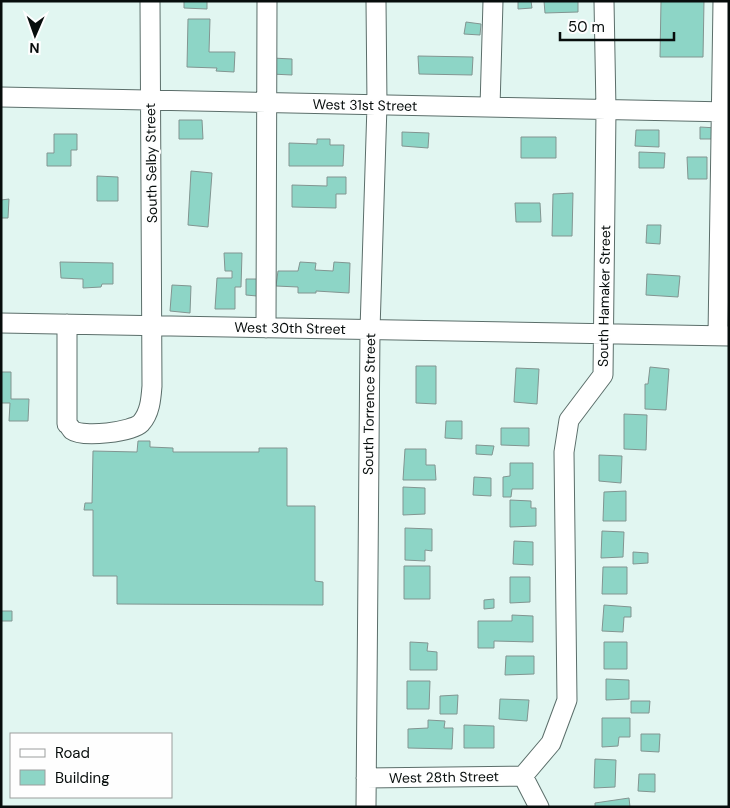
<svg xmlns="http://www.w3.org/2000/svg" width="730" height="808" viewBox="0 0 730 808" font-family="'DM Sans',sans-serif">
<style>
.building{fill:#8dd5c6;stroke:#829591}
.lines{fill:none;stroke-linecap:round;stroke-linejoin:round}
.minor-casing{stroke:#5b6e6a;stroke-width:21}
.minor{stroke:#fff;stroke-width:19}
.labels{text-anchor:middle;stroke-width:4.5;stroke-linejoin:round;paint-order:stroke}
.street-label{font-size:14px;fill:#070d0c;stroke:#fefefe}
</style>
<rect width="100%" height="100%" fill="#e1f6f1"/>
<path class="building" d="M 184,1 L 207,1 L 207,9 L 184,8 Z
M 518,1 L 531,1 L 532,8 L 518,9 Z
M 544,1 L 578,1 L 578,12 L 545,13 Z
M 661,1 L 704,1 L 703,57 L 660,57 Z
M 188,19 L 210,19 L 209,52 L 235,52 L 234,72 L 216,71 L 217,68 L 187,67 Z
M 466,22 L 481,24 L 480,35 L 464,34 Z
M 418,56 L 473,57 L 472,75 L 419,74 Z
M 272,58 L 292,59 L 292,75 L 271,74 Z
M 179,120 L 202,120 L 203,139 L 179,139 Z
M 700,127 L 717,128 L 717,139 L 700,139 Z
M 636,130 L 659,130 L 659,147 L 635,146 Z
M 402,132 L 429,133 L 428,148 L 402,146 Z
M 54,134 L 77,134 L 77,150 L 71,150 L 71,166 L 47,166 L 47,153 L 54,153 Z
M 521,137 L 556,137 L 556,158 L 521,158 Z
M 317,139 L 330,139 L 330,145 L 344,145 L 343,166 L 289,166 L 289,143 L 317,144 Z
M 639,152 L 665,153 L 664,168 L 639,168 Z
M 687,157 L 707,157 L 707,179 L 688,179 Z
M 191,171 L 212,173 L 208,227 L 188,225 Z
M 97,176 L 118,177 L 118,201 L 97,201 Z
M 327,177 L 346,177 L 346,194 L 336,194 L 336,208 L 292,207 L 292,185 L 327,186 Z
M 573,193 L 572,236 L 552,236 L 553,194 Z
M 9,199 L 8,218 L 1,218 L 1,200 Z
M 515,203 L 540,203 L 541,222 L 516,222 Z
M 647,225 L 661,225 L 660,244 L 646,243 Z
M 224,253 L 242,253 L 241,287 L 235,287 L 235,309 L 215,309 L 217,278 L 232,278 L 232,271 L 225,271 Z
M 60,262 L 113,263 L 113,284 L 102,284 L 101,287 L 83,288 L 83,279 L 61,278 Z
M 300,262 L 316,263 L 315,270 L 333,271 L 334,262 L 350,263 L 349,293 L 316,291 L 316,293 L 298,293 L 298,287 L 276,286 L 278,271 L 298,271 Z
M 647,274 L 680,276 L 678,297 L 646,295 Z
M 246,279 L 259,279 L 257,296 L 246,295 Z
M 172,285 L 191,286 L 190,313 L 170,311 Z
M 416,366 L 436,366 L 436,404 L 416,403 Z
M 650,367 L 669,369 L 666,410 L 645,409 L 645,384 L 648,384 Z
M 516,368 L 539,369 L 537,404 L 514,402 Z
M 1,372 L 11,372 L 11,399 L 29,399 L 28,421 L 9,421 L 10,403 L 1,403 Z
M 624,414 L 647,415 L 646,450 L 624,449 Z
M 446,421 L 462,421 L 462,439 L 445,438 Z
M 501,428 L 529,428 L 529,446 L 501,445 Z
M 138,441 L 150,441 L 150,447 L 173,448 L 173,452 L 259,452 L 259,448 L 287,448 L 287,506 L 315,506 L 315,581 L 323,582 L 323,605 L 117,604 L 117,576 L 93,576 L 93,510 L 84,510 L 85,503 L 92,503 L 93,451 L 137,452 Z
M 476,445 L 494,446 L 492,455 L 476,454 Z
M 405,449 L 426,449 L 426,465 L 435,465 L 436,480 L 403,480 Z
M 599,455 L 622,456 L 621,483 L 599,481 Z
M 510,463 L 533,463 L 533,489 L 512,489 L 511,497 L 503,497 L 503,477 L 510,476 Z
M 474,477 L 491,478 L 491,496 L 473,495 Z
M 403,487 L 425,488 L 425,514 L 403,515 Z
M 626,491 L 626,521 L 603,521 L 604,492 Z
M 510,500 L 531,501 L 531,508 L 536,508 L 536,526 L 510,527 Z
M 405,528 L 432,529 L 432,551 L 425,550 L 425,561 L 405,560 Z
M 602,531 L 624,532 L 623,557 L 601,558 Z
M 514,541 L 533,542 L 533,565 L 513,564 Z
M 633,552 L 648,553 L 648,563 L 633,564 Z
M 404,566 L 430,566 L 430,599 L 404,599 Z
M 603,567 L 627,567 L 627,594 L 602,594 Z
M 510,577 L 530,577 L 530,602 L 510,603 Z
M 494,599 L 494,608 L 484,609 L 484,600 Z
M 604,605 L 631,607 L 631,617 L 624,617 L 623,632 L 602,631 Z
M 1,611 L 12,611 L 12,621 L 1,621 Z
M 512,615 L 533,616 L 533,642 L 494,641 L 494,648 L 478,648 L 478,621 L 512,621 Z
M 410,642 L 428,643 L 427,651 L 437,652 L 437,670 L 410,670 Z
M 604,642 L 627,642 L 627,669 L 604,669 Z
M 506,656 L 534,656 L 534,674 L 505,675 Z
M 606,679 L 629,680 L 629,699 L 606,700 Z
M 407,681 L 430,681 L 429,709 L 407,709 Z
M 458,695 L 457,714 L 440,714 L 440,696 Z
M 500,699 L 529,700 L 527,721 L 499,719 Z
M 631,701 L 650,701 L 649,713 L 631,713 Z
M 602,718 L 630,718 L 630,737 L 619,737 L 618,746 L 602,747 Z
M 428,720 L 445,721 L 444,728 L 453,728 L 452,749 L 408,748 L 408,729 L 428,728 Z
M 464,725 L 494,726 L 494,748 L 464,748 Z
M 641,734 L 660,734 L 659,752 L 641,751 Z
M 595,759 L 616,760 L 615,787 L 594,788 Z
M 639,774 L 655,774 L 655,792 L 638,791 Z
M 629,798 L 630,807 L 595,807 L 595,803 Z"/>
<g class="lines">
<defs>
<path id="minor" d="M 1,97 L 729,112
M 490,107 L 493,1
M 1,323 L 729,336
M 67,324 L 67,424 C 68,424 72,430 72,430 C 83,438 132,432 141,423 C 150,413 151,399 152,386 L 150,1
M 266,328 L 267,1
M 718,336 L 723,1
M 523,776 L 551,743 L 567,700 L 564,452 L 569,420 L 603,375 L 606,110 L 604,1
M 523,776 L 539,807
M 366,778 L 523,776
M 366,807 L 370,330 L 377,105 L 376,1"/>
</defs>
<use href="#minor" class="minor-casing"/>
<use href="#minor" class="minor"/>
</g>
<g class="labels">
<g class="street-label">
<text transform="translate(365 105) rotate(1)" y="5">West 31st Street</text>
<text transform="translate(151 163) rotate(-91)" y="5">South Selby Street</text>
<text transform="translate(604 296) rotate(-89)" y="5">South Hamaker Street</text>
<text transform="translate(290 328) rotate(1)" y="5">West 30th Street</text>
<text transform="translate(369 404) rotate(-89)" y="5">South Torrence Street</text>
<text transform="translate(444 777) rotate(-1)" y="5">West 28th Street</text>
</g>
</g>
<rect width="730" height="808" fill="none" stroke="#070d0c" stroke-width="5"/>
<rect x="10" y="733" width="162" height="65" fill="#fefefe" stroke="#9b9e9d"/>
<rect x="20" y="749" width="25" height="8" fill="#ffffff" stroke="#9b9e9d"/>
<text x="55" y="758" font-size="15" fill="#070d0c">Road</text>
<rect x="20" y="770" width="25" height="15" fill="#8dd5c6" stroke="#9b9e9d"/>
<text x="55" y="783" font-size="15" fill="#070d0c">Building</text>
<g transform="translate(35 35) rotate(182)" stroke="#fefefe" stroke-width="4" paint-order="stroke">
<path d="M0-4L9 19L0 12L-9 19Z" fill="#070d0c"/>
<text y="-8" font-size="14" font-weight="bold" text-anchor="middle" fill="#070d0c">N</text>
</g>
<path d="M560 32v8h114v-8" fill="none" stroke="#070d0c" stroke-width="2.5"/>
<text x="568" y="32" font-size="15" fill="#070d0c" stroke="#fefefe" stroke-width="4" paint-order="stroke">50 m</text>
</svg>
